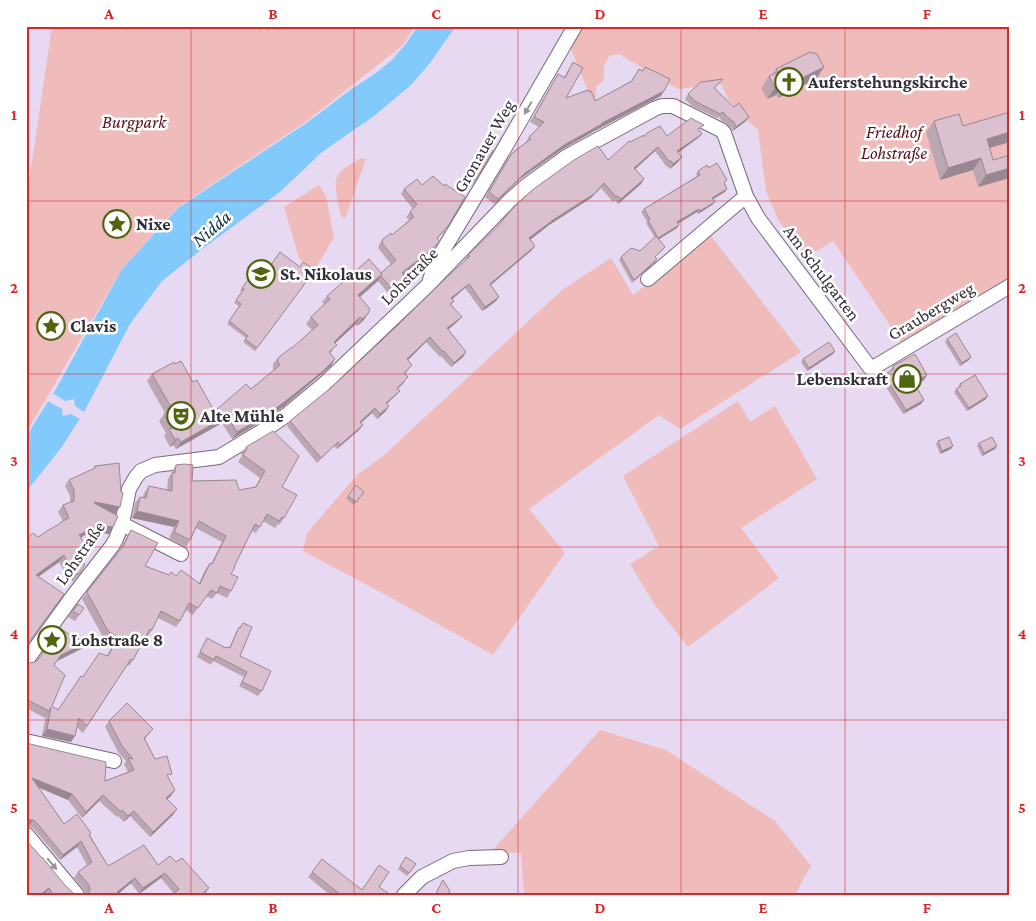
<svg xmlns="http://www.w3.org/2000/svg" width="1036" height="921" viewBox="0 0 1036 921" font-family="'Crimson Pro',serif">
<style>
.green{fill:#f0bcbb}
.water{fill:#83cafc}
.pier{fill:#e6d9f1}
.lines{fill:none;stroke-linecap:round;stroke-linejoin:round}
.street-casing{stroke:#766a7f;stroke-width:16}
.street{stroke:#fff;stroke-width:14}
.wall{fill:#bca6b2}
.shaded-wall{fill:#998791}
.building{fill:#dbc1cf;stroke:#998791}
.oneway{fill:#99969b}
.grid{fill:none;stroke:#d62828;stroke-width:1;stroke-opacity:0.55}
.labels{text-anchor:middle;stroke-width:5;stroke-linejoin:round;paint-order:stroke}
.poi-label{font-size:18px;font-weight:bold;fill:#332e37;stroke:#fff;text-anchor:start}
.park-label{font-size:18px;font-style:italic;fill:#590f19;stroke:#fff}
.street-label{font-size:18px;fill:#332e37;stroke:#fff}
.water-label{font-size:19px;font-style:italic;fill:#113044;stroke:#fff}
.neatline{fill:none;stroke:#d62828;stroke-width:2}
.grid-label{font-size:16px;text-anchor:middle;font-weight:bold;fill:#d62828}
</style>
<rect width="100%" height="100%" fill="#e6d9f1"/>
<path class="green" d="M 52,26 L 415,26 L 403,45 L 307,121 L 178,207 L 122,269 L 26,433 L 26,203 Z
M 582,26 L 1010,26 L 1010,282 L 902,343 L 833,241 L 803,259 L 777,217 L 766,191 L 758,130 L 743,116 L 728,99 L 721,84 L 678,89 L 619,54 L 609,56 L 604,67 L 604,80 L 596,87 L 596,110 L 570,47 Z
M 361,158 L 366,159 L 345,219 L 341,216 C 339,205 332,184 338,175 C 343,167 354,163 361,158 Z
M 319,185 L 326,196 L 334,237 L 314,271 L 299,258 L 284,207 Z
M 711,236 L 794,343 L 801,352 L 680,429 L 659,415 L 529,509 L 565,553 L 493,655 L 397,601 L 303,551 L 307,533 L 357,475 L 382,457 L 562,290 L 611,258 L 633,295 Z
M 738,401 L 750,422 L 775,406 L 817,479 L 741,528 L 779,578 L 688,647 L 655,605 L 630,564 L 659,546 L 623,476 Z
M 600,730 L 666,750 L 775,821 L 811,866 L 803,879 L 796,895 L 524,895 L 521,853 L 491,852 Z"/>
<path class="water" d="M 418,26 L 457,26 L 453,30 L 430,63 L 411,85 L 374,116 L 322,152 L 280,192 L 201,250 L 162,281 L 130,324 L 83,414 L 61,448 L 26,492 L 26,439 L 32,427 L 56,389 L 122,269 L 178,208 L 308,122 L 350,90 L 376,73 L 392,60 L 405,45 Z"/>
<path class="pier" d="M 51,392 L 65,401 L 74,399 L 75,406 L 86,413 L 82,420 L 71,414 L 63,416 L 62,409 L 46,400 Z"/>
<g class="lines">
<defs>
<path id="street" d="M 648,279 L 746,196
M 430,280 L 436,262 L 501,154 L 575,26
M 122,524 L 181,554
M 26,661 L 73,596 L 112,546 L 116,539 L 122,524 L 129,489 L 136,477 L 141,471 L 155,465 L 219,457 L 272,425 L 288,414 L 323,385 L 428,285 L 510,200 L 526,186 L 566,157 L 654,109 L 662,106 L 673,106 L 721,130 L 724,133 L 746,196 L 758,218 L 871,369 L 1010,286
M 26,741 L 114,761
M 26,834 L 77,895
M 404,895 L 422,877 L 453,861 L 469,858 L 501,857"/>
</defs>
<use href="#street" class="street-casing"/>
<use href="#street" class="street"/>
</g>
<path class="wall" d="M 573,62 L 566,98 L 595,101 L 631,81 L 639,69 L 642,71 L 645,67 L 661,96 L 600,128 L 598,129 L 561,150 L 520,179 L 494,204 L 485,197 L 512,153 L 526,142 L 529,137 L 539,127 L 530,122 L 558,74 L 564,77 Z
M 824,67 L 816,79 L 778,98 L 776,95 L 767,99 L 761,88 L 769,76 L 772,75 L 776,69 Z
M 723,79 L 715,88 L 746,121 L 733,131 L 730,127 L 722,121 L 719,117 L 717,118 L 692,106 L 685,99 L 688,94 Z
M 934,121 L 963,126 L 989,148 L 993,160 L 1010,155 L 978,187 L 973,170 L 940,180 L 926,132 Z
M 701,130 L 700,131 L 698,138 L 678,153 L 678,162 L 670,169 L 667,166 L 666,166 L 655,151 L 635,169 L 644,179 L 641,184 L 618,204 L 615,200 L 613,202 L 601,188 L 591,198 L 549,225 L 530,240 L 532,250 L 491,285 L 499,297 L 496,301 L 486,309 L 482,311 L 465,288 L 452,299 L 454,301 L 451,305 L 458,321 L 448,330 L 466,352 L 463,357 L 451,367 L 441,356 L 440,357 L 426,342 L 408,360 L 409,369 L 405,374 L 405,382 L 398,389 L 400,391 L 387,404 L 386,411 L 377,419 L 372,413 L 361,423 L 363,425 L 359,430 L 337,449 L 334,446 L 317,463 L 287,426 L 290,421 L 332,387 L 397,326 L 466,260 L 465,259 L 468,255 L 608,160 L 630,142 L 644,137 L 667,136 Z
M 479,153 L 483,156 L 475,181 L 471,186 L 462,179 Z
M 708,168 L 725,183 L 724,184 L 727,189 L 725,192 L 713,199 L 712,205 L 698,214 L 697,212 L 678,224 L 677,228 L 659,239 L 665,247 L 663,250 L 655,257 L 657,259 L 655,262 L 632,283 L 619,260 L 621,257 L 640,251 L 655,238 L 646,223 L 647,221 L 641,212 L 644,209 L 697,176 L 696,174 L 698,171 Z
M 404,189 L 445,231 L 437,239 L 435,247 L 429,253 L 403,274 L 410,282 L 406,287 L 393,299 L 378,281 L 360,297 L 363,321 L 357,326 L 356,324 L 335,343 L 332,352 L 330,353 L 331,366 L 317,378 L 283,407 L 267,418 L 232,439 L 222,423 L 176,449 L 173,445 L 170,447 L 164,436 L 166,433 L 159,421 L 165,413 L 147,381 L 152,374 L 175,364 L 193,382 L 212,407 L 216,410 L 251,389 L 274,370 L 273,369 L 273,364 L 278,358 L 292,348 L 312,330 L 306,324 L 311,317 L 324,304 L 322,302 L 327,296 L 381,273 L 391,264 L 378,248 L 379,246 L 379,245 L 382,240 L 392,235 L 409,220 L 406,217 L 413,209 L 401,194 Z
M 300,267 L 315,270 L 255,351 L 243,342 L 246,338 L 227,324 L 239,306 L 234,303 L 242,292 L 240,291 L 252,274 L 254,275 L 268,269 Z
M 947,339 L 969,360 L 960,366 L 945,342 Z
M 835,351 L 833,354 L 807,371 L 801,362 L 803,359 Z
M 893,366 L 927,375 L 924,380 L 915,385 L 924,400 L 921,404 L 903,414 L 881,379 L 884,375 L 890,371 Z
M 960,384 L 986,399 L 967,411 L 954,392 L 958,388 L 958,387 Z
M 938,441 L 951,449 L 940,454 L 936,444 Z
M 979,443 L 997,446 L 995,449 L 982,456 L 977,446 Z
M 246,447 L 282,487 L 284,518 L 279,525 L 278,524 L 275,528 L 263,521 L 256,533 L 252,531 L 234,567 L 231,574 L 231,591 L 227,598 L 217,593 L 212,599 L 206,596 L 193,615 L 186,610 L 180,621 L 176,627 L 158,618 L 152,630 L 148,636 L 146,636 L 133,660 L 129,666 L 127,665 L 83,733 L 77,727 L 71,742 L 42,736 L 46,716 L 45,718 L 26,708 L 26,662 L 29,663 L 35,662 L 73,637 L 86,643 L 81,649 L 57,661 L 54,665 L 52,706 L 58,710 L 82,677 L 107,656 L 113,644 L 103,637 L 82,599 L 120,550 L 127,536 L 131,530 L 145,566 L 169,575 L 176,576 L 199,583 L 205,570 L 210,563 L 211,564 L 222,542 L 196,528 L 190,540 L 186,547 L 169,538 L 174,527 L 132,518 L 135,503 L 140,497 L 143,497 L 144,493 L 149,486 L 167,490 L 168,479 L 176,465 L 192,481 L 239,490 L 255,487 L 260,478 L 238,462 L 242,456 L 241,454 Z
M 95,466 L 115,514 L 113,513 L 109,534 L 92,531 L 81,538 L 84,557 L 82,559 L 81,572 L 73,582 L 68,573 L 66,574 L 59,562 L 38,577 L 26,646 L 38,537 L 60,524 L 63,521 L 58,512 L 63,505 L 70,503 L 70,496 L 65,486 L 69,480 L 93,469 Z
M 356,485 L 364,492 L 354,505 L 346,499 Z
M 78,604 L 84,608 L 75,621 L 68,617 Z
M 243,623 L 240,656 L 262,691 L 258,696 L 239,686 L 244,677 L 213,661 L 211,665 L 197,657 L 207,638 L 226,648 L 229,648 L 236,632 Z
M 109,721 L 153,729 L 145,739 L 155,759 L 169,778 L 171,796 L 167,799 L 173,815 L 150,837 L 130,816 L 124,822 L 118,816 L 117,817 L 99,801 L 82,818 L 68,800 L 39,788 L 64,824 L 91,833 L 90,835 L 108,866 L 158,865 L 176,862 L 209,888 L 205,893 L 174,894 L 161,878 L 139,894 L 131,883 L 119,893 L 120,895 L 86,895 L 84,890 L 74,878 L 78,872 L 87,865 L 77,847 L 60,860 L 33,828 L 29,826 L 26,826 L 26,743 L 105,781 L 128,772 L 124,764 L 126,761 L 118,752 L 105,727 Z
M 26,840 L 64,884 L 75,895 L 45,895 L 45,894 L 26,895 Z
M 406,857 L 416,864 L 407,876 L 398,869 Z
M 312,872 L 362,890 L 379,887 L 391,895 L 330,895 L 308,877 Z"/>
<path class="shaded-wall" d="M 824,67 L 816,79 L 778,98 L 786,86 Z
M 784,83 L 776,95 L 767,99 L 775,88 Z
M 664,91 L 661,96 L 600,128 L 598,129 L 561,150 L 520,179 L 494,204 L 498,199 L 524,174 L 564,145 L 602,123 Z
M 749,117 L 746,121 L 733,131 L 736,127 Z
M 1010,132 L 1010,142 L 979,151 L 987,139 Z
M 702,134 L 698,138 L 673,156 L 677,151 Z
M 658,147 L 655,151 L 631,173 L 634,168 Z
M 682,157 L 678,162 L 670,169 L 673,164 Z
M 981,158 L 973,170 L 940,180 L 948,168 Z
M 1010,168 L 1010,178 L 978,187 L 986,175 Z
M 644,179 L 641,184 L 618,204 L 621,199 Z
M 604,183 L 591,198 L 549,225 L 526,243 L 529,238 Z
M 727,189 L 725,192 L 710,201 L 712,198 Z
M 715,202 L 712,205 L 698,214 L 700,211 Z
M 699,209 L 697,212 L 675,225 L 677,222 Z
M 679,225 L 677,228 L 656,241 L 658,238 Z
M 439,242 L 429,253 L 399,278 L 402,273 Z
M 535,246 L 532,250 L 487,288 L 490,284 Z
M 657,259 L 655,262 L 632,283 L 644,269 Z
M 382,274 L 378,281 L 354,302 L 358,295 Z
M 410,282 L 406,287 L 393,299 L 396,293 Z
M 469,284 L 465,288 L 448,303 L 451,298 Z
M 499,297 L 496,301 L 482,311 L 485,307 Z
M 368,314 L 363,321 L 357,326 L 362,319 Z
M 360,317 L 356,324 L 329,349 L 334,342 Z
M 462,317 L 458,321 L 444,333 L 447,328 Z
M 430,337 L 426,342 L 404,364 L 407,359 Z
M 835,351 L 833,354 L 807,371 L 809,368 Z
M 466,352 L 463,357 L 451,367 L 454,363 Z
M 971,357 L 969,360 L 960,366 L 962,363 Z
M 335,359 L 331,366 L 317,378 L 283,407 L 267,418 L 232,439 L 237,432 Z
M 927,375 L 924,380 L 911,387 L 914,383 Z
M 400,391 L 396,395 L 383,407 L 386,403 Z
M 988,396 L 986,399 L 967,411 L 969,408 Z
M 924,400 L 921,404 L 903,414 L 906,410 Z
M 389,406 L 386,411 L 377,419 L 380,414 Z
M 375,408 L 372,413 L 357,426 L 360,422 Z
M 227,416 L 222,423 L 176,449 L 181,442 Z
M 363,425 L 359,430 L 337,449 L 340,445 Z
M 178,438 L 173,445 L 170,447 L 175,440 Z
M 953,446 L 951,449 L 940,454 L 942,451 Z
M 997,446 L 995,449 L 982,456 L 984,453 Z
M 95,502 L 120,507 L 115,514 L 90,508 Z
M 137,511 L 179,521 L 174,527 L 132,518 Z
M 97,525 L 113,527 L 109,534 L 92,531 L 74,541 L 79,535 Z
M 89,551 L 84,557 L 76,562 L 80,556 Z
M 64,555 L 59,562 L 31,582 L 36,575 Z
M 73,566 L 68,573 L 66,574 L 70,568 Z
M 86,643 L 81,649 L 57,661 L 61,655 Z
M 47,729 L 75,736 L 71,742 L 42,736 Z
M 32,778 L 72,794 L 68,800 L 29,783 Z
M 175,790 L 171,796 L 162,803 L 166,798 Z
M 103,795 L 99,801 L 82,818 L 86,812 Z
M 177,809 L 173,815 L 150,837 L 153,832 Z
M 134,811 L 130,816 L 124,822 L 128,816 Z
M 30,820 L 33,820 L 29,826 L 26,826 Z
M 81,841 L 77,847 L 60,860 L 63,855 Z
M 165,873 L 161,878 L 139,894 L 143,888 Z
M 135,878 L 131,883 L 117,895 L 117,892 Z
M 49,888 L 44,895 L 40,895 Z
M 209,888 L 204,895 L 201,895 Z"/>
<path class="building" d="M 810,52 L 817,54 L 824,67 L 786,86 L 784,83 L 775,88 L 769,76 L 778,72 L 776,69 Z
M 573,62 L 583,68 L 566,98 L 588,90 L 589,92 L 591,91 L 595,101 L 632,81 L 639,69 L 643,71 L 645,67 L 670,79 L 664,91 L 602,123 L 602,124 L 564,145 L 524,174 L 498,199 L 489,192 L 512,153 L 531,139 L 529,137 L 544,122 L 534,117 L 558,74 L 565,78 Z
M 26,76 L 28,79 L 26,86 Z
M 723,79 L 714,88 L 734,107 L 739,103 L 749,117 L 736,127 L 734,122 L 726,116 L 723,112 L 720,114 L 695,101 L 688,94 L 701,82 Z
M 1010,112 L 1010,132 L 987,139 L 993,160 L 1010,155 L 1010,168 L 986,175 L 981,158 L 948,168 L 934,121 L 959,114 L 963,126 Z
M 691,118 L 704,125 L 698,129 L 702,134 L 677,151 L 682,157 L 673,164 L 671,161 L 669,161 L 658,147 L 634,168 L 644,179 L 621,199 L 618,196 L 616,197 L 604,183 L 594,194 L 553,220 L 529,238 L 535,246 L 490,284 L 499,297 L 485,307 L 469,284 L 451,298 L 454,301 L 450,304 L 462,317 L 447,328 L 466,352 L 454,363 L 444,351 L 443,352 L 430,337 L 407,359 L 412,365 L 404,373 L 408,377 L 397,388 L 400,391 L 386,403 L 389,406 L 380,414 L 375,408 L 360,422 L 363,425 L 340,445 L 338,442 L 321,458 L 290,421 L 332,387 L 397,326 L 445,279 L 470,256 L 468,255 L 499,225 L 505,217 L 519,202 L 535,188 L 574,160 L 598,146 L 608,160 L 629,141 L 630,142 L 644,135 L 644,137 L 647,133 L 660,126 L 667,136 Z
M 488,148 L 493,151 L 475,181 L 466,174 L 479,153 L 483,156 Z
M 717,163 L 727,180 L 724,182 L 727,189 L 712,198 L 715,202 L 700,211 L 699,209 L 677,222 L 679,225 L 658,238 L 648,220 L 650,219 L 644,209 L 700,175 L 698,171 L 707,165 L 708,168 Z
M 433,176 L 444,186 L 445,184 L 465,197 L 448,226 L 437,238 L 439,241 L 439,242 L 433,248 L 402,273 L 410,282 L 396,293 L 381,276 L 382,274 L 381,273 L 396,260 L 382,243 L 383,241 L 382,240 L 391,233 L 392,235 L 414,217 L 410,212 L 417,204 L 404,189 L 417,179 L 422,185 Z
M 656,236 L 665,247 L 655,257 L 657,259 L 634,280 L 621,257 L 631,248 L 640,251 Z
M 280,252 L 300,267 L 303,262 L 315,270 L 257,348 L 245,339 L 248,336 L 229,321 L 241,304 L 236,300 L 244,289 L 242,288 L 252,274 L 254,275 L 262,265 L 268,269 Z
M 369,259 L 382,274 L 358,295 L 370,309 L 368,314 L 362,319 L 360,317 L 334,342 L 337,345 L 329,352 L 335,359 L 322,372 L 287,400 L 272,411 L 237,432 L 227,416 L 181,442 L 178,438 L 175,440 L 169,429 L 172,428 L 164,414 L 172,409 L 152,374 L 174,362 L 175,364 L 181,361 L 193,382 L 197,380 L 212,407 L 216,410 L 246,384 L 251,389 L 280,365 L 278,362 L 278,358 L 292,347 L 292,348 L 318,325 L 311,317 L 330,299 L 327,296 Z
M 956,333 L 971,357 L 962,363 L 947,339 Z
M 829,342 L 835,351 L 809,368 L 803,359 Z
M 915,354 L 927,375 L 914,383 L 924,400 L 906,410 L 884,375 L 894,369 L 893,366 Z
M 975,375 L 988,396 L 969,408 L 956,389 L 961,386 L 960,384 Z
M 273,431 L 299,456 L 282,487 L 297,495 L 284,518 L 282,517 L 279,521 L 267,514 L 260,527 L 255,524 L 234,567 L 235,567 L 231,574 L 238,577 L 231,591 L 220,586 L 217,593 L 211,590 L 198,608 L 189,603 L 180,621 L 161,611 L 152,630 L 150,629 L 133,660 L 131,659 L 87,726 L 79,718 L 75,736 L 47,729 L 51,707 L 49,711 L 26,699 L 26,673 L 29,668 L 26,667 L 26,662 L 29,663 L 35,662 L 38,660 L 60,628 L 73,637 L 86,643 L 61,655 L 54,665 L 65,675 L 52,706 L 58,710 L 81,676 L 83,677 L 99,653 L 108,656 L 118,637 L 108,631 L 87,592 L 124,545 L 131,530 L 158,543 L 145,566 L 169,575 L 171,572 L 176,576 L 181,570 L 200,584 L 210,563 L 212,564 L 226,536 L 199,521 L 190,540 L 174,532 L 179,521 L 137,511 L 140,497 L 146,498 L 149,486 L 172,491 L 172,473 L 175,473 L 176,465 L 184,464 L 193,465 L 192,481 L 236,480 L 239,490 L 256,487 L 265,471 L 243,455 L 247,449 L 246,447 Z
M 949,437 L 953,446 L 942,451 L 938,441 Z
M 992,437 L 997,446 L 984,453 L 979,443 Z
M 119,463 L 121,492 L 123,493 L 120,507 L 95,502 L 94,503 L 118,516 L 113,527 L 97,525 L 79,535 L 89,551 L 80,556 L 85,565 L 78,575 L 73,566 L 70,568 L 64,555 L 36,575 L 64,594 L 26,646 L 26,539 L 33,533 L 38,537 L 47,531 L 61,523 L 61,522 L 69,518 L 63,505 L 74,501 L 74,490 L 69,480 L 95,468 L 95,466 Z
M 356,485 L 364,492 L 356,502 L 348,496 Z
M 78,604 L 84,608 L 79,615 L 73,611 Z
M 243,623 L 252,627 L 240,656 L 271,671 L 262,691 L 242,682 L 247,672 L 216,656 L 214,660 L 200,652 L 207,638 L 226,648 L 227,647 L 230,648 L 239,627 L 240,628 Z
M 127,703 L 153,729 L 144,738 L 155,759 L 167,756 L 172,774 L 167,775 L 175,790 L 166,798 L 177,809 L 153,832 L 134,811 L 128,816 L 122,810 L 121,812 L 103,795 L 86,812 L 72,794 L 32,778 L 64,824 L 77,814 L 91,833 L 89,835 L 108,866 L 144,845 L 158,865 L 170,856 L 176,862 L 182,858 L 209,888 L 201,895 L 173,895 L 179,889 L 165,873 L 143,888 L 135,878 L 117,892 L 120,895 L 88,895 L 89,893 L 90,888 L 88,884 L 78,872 L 92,862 L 81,841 L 63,855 L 37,823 L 33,820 L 30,820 L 26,815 L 26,743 L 106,762 L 105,781 L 134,770 L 128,758 L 133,759 L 122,746 L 109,721 Z
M 26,840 L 42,858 L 42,857 L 64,884 L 75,895 L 53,895 L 49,888 L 40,895 L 26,895 L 26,858 L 28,857 L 26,855 Z
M 406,857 L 416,864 L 409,873 L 400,866 Z
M 322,859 L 362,890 L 379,865 L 389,872 L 379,887 L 391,895 L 341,895 L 312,872 Z
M 443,880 L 450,891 L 448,895 L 435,895 Z"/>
<defs><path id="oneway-solid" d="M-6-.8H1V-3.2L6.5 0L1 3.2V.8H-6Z" transform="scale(1.25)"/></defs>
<g class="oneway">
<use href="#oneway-solid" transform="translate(528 108) rotate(120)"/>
<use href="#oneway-solid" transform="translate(52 864) rotate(50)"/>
</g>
<path class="grid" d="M 191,26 L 191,895M 354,26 L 354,895M 518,26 L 518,895M 681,26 L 681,895M 845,26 L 845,895M 26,201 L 1010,201M 26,374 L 1010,374M 26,547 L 1010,547M 26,720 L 1010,720"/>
<defs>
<symbol id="church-ring" viewBox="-11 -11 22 22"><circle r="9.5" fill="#fff" stroke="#516510" stroke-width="1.5"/><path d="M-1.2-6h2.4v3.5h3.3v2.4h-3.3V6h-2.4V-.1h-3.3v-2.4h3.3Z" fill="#516510"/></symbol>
<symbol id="sight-ring" viewBox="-11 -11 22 22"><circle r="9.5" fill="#fff" stroke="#516510" stroke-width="1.5"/><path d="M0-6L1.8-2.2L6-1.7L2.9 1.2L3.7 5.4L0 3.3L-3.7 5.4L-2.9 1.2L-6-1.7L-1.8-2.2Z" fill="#516510"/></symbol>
<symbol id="school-ring" viewBox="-11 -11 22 22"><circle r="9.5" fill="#fff" stroke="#516510" stroke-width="1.5"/><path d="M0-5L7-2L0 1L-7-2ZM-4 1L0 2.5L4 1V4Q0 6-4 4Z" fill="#516510"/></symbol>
<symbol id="shop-ring" viewBox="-11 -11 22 22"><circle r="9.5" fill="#fff" stroke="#516510" stroke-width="1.5"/><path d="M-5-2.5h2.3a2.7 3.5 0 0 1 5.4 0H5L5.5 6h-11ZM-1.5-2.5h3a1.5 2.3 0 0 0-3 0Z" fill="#516510"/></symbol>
<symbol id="theatre-ring" viewBox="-11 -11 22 22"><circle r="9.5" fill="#fff" stroke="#516510" stroke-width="1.5"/><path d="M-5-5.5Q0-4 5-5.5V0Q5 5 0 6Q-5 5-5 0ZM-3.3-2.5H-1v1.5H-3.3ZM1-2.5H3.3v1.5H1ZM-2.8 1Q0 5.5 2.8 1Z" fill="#516510"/></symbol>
</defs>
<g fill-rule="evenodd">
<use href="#church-ring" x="773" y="66" width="32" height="32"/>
<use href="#sight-ring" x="101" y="208" width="32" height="32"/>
<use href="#school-ring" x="245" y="258" width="32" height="32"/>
<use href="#sight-ring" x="35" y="310" width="32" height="32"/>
<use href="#shop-ring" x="891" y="363" width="32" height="32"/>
<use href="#theatre-ring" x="165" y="400" width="32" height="32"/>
<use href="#sight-ring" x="36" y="624" width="32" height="32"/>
</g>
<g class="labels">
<g class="poi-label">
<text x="808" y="88">Auferstehungskirche</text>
<text x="136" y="230">Nixe</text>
<text x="280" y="280">St. Nikolaus</text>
<text x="70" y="332">Clavis</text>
<text x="888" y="385" text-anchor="end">Lebenskraft</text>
<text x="200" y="422">Alte Mühle</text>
<text x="71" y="646">Lohstraße 8</text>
</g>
<g class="park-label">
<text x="134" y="128">Burgpark</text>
<text x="894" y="138">Friedhof<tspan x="894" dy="21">Lohstraße</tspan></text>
</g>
<g class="street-label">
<text transform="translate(484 146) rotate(-60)" y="6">Gronauer Weg</text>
<text transform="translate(822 273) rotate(53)" y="6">Am Schulgarten</text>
<text transform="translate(409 276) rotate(-45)" y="6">Lohstraße</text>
<text transform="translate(931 311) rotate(-31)" y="6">Graubergweg</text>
<text transform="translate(80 553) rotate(-55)" y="6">Lohstraße</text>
</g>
<g class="water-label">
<text transform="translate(211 228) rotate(-41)" y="7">Nidda</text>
</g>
</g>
<rect width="1036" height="921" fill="none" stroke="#ffffff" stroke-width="55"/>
<rect x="28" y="28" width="980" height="866" class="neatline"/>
<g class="grid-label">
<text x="109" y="19">A</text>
<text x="273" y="19">B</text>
<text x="436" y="19">C</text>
<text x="600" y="19">D</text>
<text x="763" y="19">E</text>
<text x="927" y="19">F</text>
<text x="14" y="120">1</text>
<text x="1022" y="120">1</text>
<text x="14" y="293">2</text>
<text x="1022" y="293">2</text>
<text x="14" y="466">3</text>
<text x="1022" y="466">3</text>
<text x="14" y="639">4</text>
<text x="1022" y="639">4</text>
<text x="14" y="813">5</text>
<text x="1022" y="813">5</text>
<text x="109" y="913">A</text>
<text x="273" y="913">B</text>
<text x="436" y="913">C</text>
<text x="600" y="913">D</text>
<text x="763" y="913">E</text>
<text x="927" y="913">F</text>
</g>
</svg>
